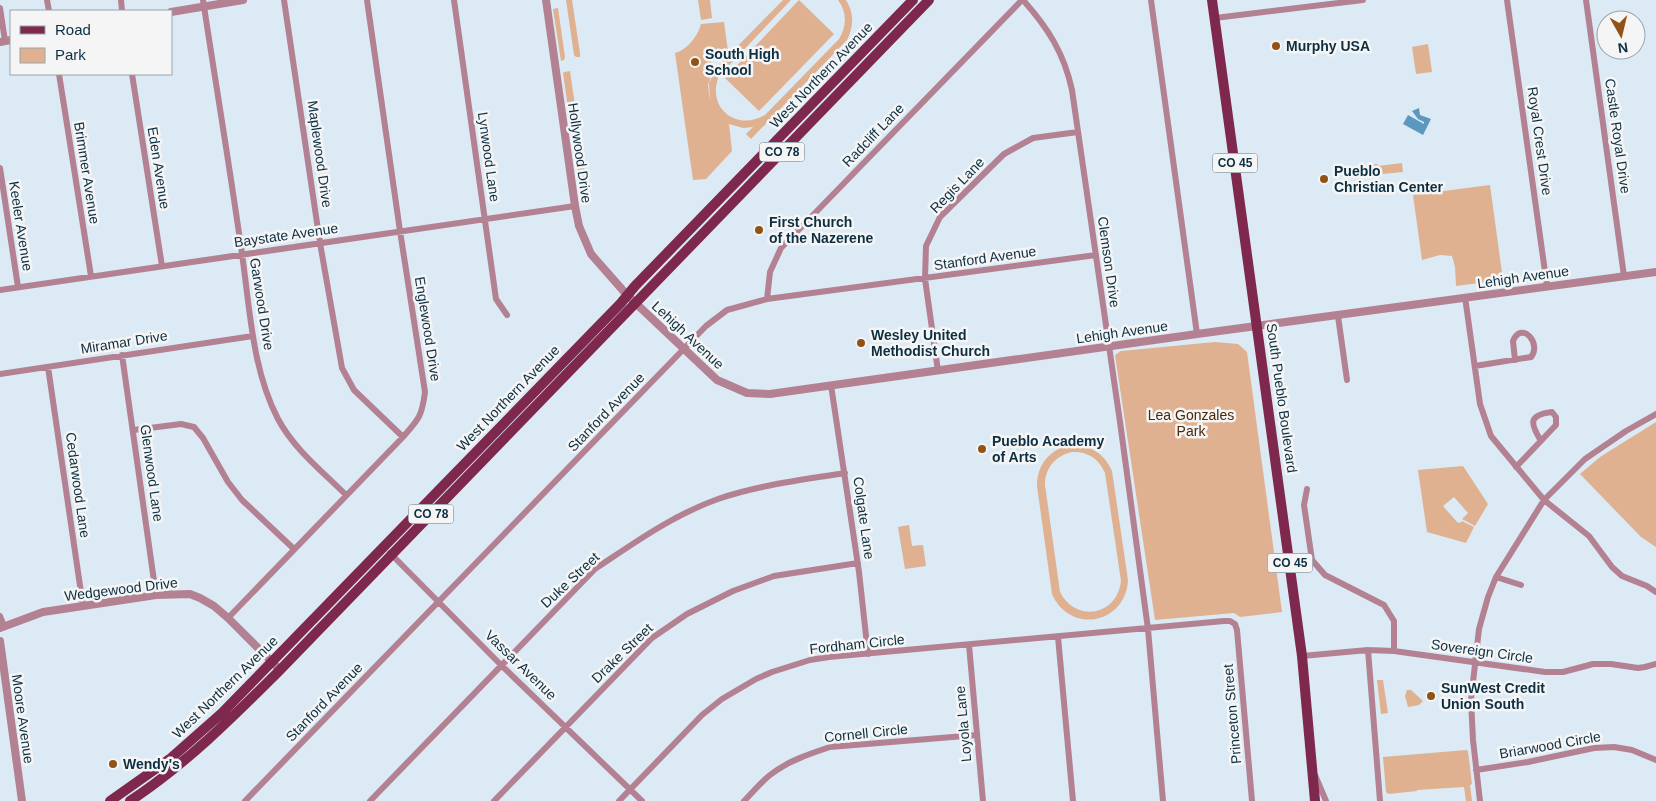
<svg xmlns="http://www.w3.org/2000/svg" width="1656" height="801" viewBox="0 0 1656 801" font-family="Helvetica,sans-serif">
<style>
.green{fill:#dfb190;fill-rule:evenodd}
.water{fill:#5c98be}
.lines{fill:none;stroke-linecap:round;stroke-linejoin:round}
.minor{stroke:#b38191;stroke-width:6}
.tertiary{stroke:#b38191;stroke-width:8}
.primary{stroke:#7d284c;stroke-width:10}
.poi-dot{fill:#915218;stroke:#f5f5f5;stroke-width:2}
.labels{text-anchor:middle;stroke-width:5;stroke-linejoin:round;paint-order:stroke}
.shield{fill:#f5f5f5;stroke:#526a78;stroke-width:1}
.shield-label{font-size:12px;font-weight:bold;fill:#0c2f43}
.poi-label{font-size:14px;font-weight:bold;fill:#0c2f43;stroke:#f5f5f5;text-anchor:start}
.street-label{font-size:14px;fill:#0c2f43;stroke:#f5f5f5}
.park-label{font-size:14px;fill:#4b2808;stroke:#f5f5f5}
</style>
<rect width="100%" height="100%" fill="#dbeaf5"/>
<path class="green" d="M 566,0 L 572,0 L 580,53 L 580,57 L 576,57 L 574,55 Z
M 698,0 L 710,0 L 712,18 L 701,20 Z
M 783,0 L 791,0 L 719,76 C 706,107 736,132 765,115 L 839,39 C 847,26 847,12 838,0 L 846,0 C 854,13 854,26 847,40 L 751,139 L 746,134 L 753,127 L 743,128 L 729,124 L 732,151 L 706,179 L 693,180 L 675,53 C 687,50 698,36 701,24 L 724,22 L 728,51 L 710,53 L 713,71 L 708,85 L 710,101 L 709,83 L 717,67 Z
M 799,0 L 834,34 L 759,111 L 725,78 Z
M 558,8 L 565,57 L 564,60 L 561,61 L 553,9 Z
M 1428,44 L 1432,72 L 1416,74 L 1412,47 Z
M 570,71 L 588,195 L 584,195 L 583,194 L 574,150 L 563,73 L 564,72 Z
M 1402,163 L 1403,172 L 1382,174 L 1379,172 L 1369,173 L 1368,165 L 1378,164 L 1378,166 Z
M 1490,185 L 1503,280 L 1456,286 L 1455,267 L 1452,256 L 1440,255 L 1422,260 L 1413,195 Z
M 1215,342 L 1238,344 L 1247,352 L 1282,612 L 1240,617 L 1234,613 L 1155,620 L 1115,355 L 1121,351 Z
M 1656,422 L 1656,547 L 1641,537 L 1580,474 L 1600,457 Z
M 1071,445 C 1090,445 1104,453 1112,471 L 1128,580 C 1126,624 1070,635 1052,594 L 1037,486 C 1037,464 1050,449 1071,445 ZM 1072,452 C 1088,451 1099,459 1105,473 L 1121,581 C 1117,616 1076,623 1060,592 L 1045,485 C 1045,468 1055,456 1072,452 Z
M 1463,466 L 1488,504 L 1475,526 L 1462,519 L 1468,513 L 1454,497 L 1443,506 L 1457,522 L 1460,523 L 1462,521 L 1474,527 L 1466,543 L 1427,532 L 1418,470 Z
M 909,525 L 912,546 L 923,545 L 926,566 L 905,569 L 898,527 Z
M 1377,680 L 1383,680 L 1388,713 L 1381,714 Z
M 1407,690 L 1411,690 L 1423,701 L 1419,705 L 1408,707 L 1405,696 Z
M 1466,750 L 1468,751 L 1472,784 L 1470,785 L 1472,801 L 1466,801 L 1464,787 L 1417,790 L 1417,791 L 1388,794 L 1386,792 L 1383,757 Z"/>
<path class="water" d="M 1419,108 L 1420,115 L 1431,119 L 1423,135 L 1403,124 L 1408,115 L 1424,124 L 1424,122 L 1418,119 L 1412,111 Z"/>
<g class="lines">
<path class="minor" d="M 47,0 L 49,11
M 121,0 L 122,11
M 203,0 C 216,85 230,169 242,254 C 250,309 252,369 278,419 C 294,449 322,471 346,495
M 284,0 L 320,243 L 342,368 L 354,390 L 403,437
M 454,0 L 496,299 L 507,315
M 1023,0 C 1048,28 1064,53 1072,90 L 1120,422 L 1148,629 L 1163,801
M 1151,0 L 1197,334
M 1507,0 L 1547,286
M 1586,0 L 1624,276
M 0,8 L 5,41
M 1215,18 L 1363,0
M 59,74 L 91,276
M 132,74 L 162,266
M 0,168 L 18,287
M 0,290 L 575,206
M 1465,297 L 1480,404 L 1491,436 L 1544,500 L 1589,536 L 1612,567 L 1622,576 L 1647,586 L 1656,592
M 767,299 L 770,272 L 781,248 L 1022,0
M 1338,316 L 1347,380
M 122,355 L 156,595
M 1475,366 L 1531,357 C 1542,344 1522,320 1513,341 L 1515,360
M 48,367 L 83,606
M 938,371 L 925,279 L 926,246 L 940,217 L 1004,154 L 1033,138 L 1078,132
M 0,374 L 253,336
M 831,385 L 859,572 L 868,654
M 134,430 L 181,424 L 194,427 L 203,438 L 228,482 L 242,500 L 294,549
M 1516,467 L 1556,425 L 1556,417 L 1552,412 C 1528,415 1530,423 1541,441
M 1307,489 L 1304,505 L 1312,560 L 1325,575 L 1384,605 L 1394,621 L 1394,651
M 390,553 L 501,665 L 642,801
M 1496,577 L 1521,585
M 0,616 L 4,626
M 228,618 L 403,437 C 419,419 422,416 425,392 L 400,231 L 367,0
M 1058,637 L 1073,801
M 969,645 L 983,801
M 1368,650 L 1380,801
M 1302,656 L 1368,650 L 1394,651 L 1545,672 L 1563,672 L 1593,664 L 1611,664 L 1638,668 L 1645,667 L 1656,664
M 1476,770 L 1528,762 L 1594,748 L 1614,747 L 1632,750 L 1656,760
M 1315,775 L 1326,801
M 245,801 L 706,326 L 727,310 L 767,299 L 1096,255
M 370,801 L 595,569 C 634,543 673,515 718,499 C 759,485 802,480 845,473
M 494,801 L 652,638 L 687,614 L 733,591 L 774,576 L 858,563
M 619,801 L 702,715 L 722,699 L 756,679 L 772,672 L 810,660 L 829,657 L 1224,621 L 1230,621 L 1235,624 L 1237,630 L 1252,801
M 744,801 C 752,793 760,783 770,775 C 788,761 809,754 830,747 L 977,735
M 1480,801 L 1473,740 L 1471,700 L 1479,629 L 1488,597 L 1496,577 L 1544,500 L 1585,459 L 1626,431 L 1656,414"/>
<path class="tertiary" d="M 546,0 L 575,206 L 579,226 L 591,254 L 627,295 L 717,380 L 747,393 L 770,394 L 1197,334 L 1656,272
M 171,12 L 243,0
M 0,42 L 11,40
M 0,628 L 43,612 L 156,595 L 190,594 L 200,598 L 214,606 L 228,618 L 280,670
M 0,641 L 22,801"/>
<path class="primary" d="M 1212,0 L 1302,656 L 1315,801
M 110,801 L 171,758 L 222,713 L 621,303 L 635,286 L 913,0
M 130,801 C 186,764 233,717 280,670 L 929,0"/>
</g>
<g class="poi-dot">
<circle cx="1276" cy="46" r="5"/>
<circle cx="695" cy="62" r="5"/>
<circle cx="1324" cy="179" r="5"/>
<circle cx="759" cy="230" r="5"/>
<circle cx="861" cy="343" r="5"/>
<circle cx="982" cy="449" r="5"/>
<circle cx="1431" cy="696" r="5"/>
<circle cx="113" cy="764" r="5"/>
</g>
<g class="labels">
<g class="shield">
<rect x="759.5" y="142.5" width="45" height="19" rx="4"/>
<rect x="1212.5" y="153.5" width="45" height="19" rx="4"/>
<rect x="408.5" y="504.5" width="45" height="19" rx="4"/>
<rect x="1267.5" y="553.5" width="45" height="19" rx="4"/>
</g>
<g class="shield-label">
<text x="782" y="156">CO 78</text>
<text x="1235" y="167">CO 45</text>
<text x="431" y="518">CO 78</text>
<text x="1290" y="567">CO 45</text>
</g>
<g class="poi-label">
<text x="1286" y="51">Murphy USA</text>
<text x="705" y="59">South High<tspan x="705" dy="16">School</tspan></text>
<text x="1334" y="176">Pueblo<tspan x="1334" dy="16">Christian Center</tspan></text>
<text x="769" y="227">First Church<tspan x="769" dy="16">of the Nazerene</tspan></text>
<text x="871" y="340">Wesley United<tspan x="871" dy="16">Methodist Church</tspan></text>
<text x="992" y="446">Pueblo Academy<tspan x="992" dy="16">of Arts</tspan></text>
<text x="1441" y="693">SunWest Credit<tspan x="1441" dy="16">Union South</tspan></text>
<text x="123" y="769">Wendy's</text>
</g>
<g class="street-label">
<text transform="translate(821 75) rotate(-46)" y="5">West Northern Avenue</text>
<text transform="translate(873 135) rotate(-46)" y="5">Radcliff Lane</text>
<text transform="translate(1618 136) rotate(82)" y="5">Castle Royal Drive</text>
<text transform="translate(1540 141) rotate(82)" y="5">Royal Crest Drive</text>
<text transform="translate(580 153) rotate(82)" y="5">Hollywood Drive</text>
<text transform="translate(320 154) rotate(82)" y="5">Maplewood Drive</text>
<text transform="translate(489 157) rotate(82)" y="5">Lynwood Lane</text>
<text transform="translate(159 168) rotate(81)" y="5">Eden Avenue</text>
<text transform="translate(87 173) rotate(81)" y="5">Brimmer Avenue</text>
<text transform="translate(957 185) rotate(-46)" y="5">Regis Lane</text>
<text transform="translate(21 226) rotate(81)" y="5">Keeler Avenue</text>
<text transform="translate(286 235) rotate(-8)" y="5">Baystate Avenue</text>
<text transform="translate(985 258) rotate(-8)" y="5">Stanford Avenue</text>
<text transform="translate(1109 262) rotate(82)" y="5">Clemson Drive</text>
<text transform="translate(1523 277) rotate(-8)" y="5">Lehigh Avenue</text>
<text transform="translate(262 304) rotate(81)" y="5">Garwood Drive</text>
<text transform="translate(428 329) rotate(81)" y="5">Englewood Drive</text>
<text transform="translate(1122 332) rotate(-8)" y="5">Lehigh Avenue</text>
<text transform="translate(688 335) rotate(43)" y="5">Lehigh Avenue</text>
<text transform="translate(124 342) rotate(-9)" y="5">Miramar Drive</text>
<text transform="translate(508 398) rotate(-46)" y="5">West Northern Avenue</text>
<text transform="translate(1282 398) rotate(82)" y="5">South Pueblo Boulevard</text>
<text transform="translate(606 412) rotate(-46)" y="5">Stanford Avenue</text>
<text transform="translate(152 473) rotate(82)" y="5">Glenwood Lane</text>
<text transform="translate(78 485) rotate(82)" y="5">Cedarwood Lane</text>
<text transform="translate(864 518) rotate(82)" y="5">Colgate Lane</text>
<text transform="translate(570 580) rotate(-43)" y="5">Duke Street</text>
<text transform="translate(121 589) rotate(-7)" y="5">Wedgewood Drive</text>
<text transform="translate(857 644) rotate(-6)" y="5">Fordham Circle</text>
<text transform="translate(1482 651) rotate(8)" y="5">Sovereign Circle</text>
<text transform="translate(622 653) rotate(-44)" y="5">Drake Street</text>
<text transform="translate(521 665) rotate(44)" y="5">Vassar Avenue</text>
<text transform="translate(225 687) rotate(-44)" y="5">West Northern Avenue</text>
<text transform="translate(324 702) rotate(-46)" y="5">Stanford Avenue</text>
<text transform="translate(1232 714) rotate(-95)" y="5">Princeton Street</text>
<text transform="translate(23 719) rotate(82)" y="5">Moore Avenue</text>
<text transform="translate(963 724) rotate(-95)" y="5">Loyola Lane</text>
<text transform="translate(866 733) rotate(-6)" y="5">Cornell Circle</text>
<text transform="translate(1550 745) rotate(-10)" y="5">Briarwood Circle</text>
</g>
<g class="park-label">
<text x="1191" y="420">Lea Gonzales<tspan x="1191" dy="16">Park</tspan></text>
</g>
</g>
<rect x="10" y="10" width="162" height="65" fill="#f5f5f5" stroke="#98a6ae"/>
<rect x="20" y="26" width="25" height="8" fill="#7d284c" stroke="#98a6ae"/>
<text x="55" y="35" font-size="15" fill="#0c2f43">Road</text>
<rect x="20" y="48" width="25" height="15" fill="#dfb190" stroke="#98a6ae"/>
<text x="55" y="60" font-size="15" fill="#0c2f43">Park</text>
<g transform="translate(1621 35) rotate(172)"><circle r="24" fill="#f5f5f5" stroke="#98a6ae"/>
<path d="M0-4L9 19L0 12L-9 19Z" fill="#915218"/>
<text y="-8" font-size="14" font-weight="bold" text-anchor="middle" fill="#0c2f43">N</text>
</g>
</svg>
